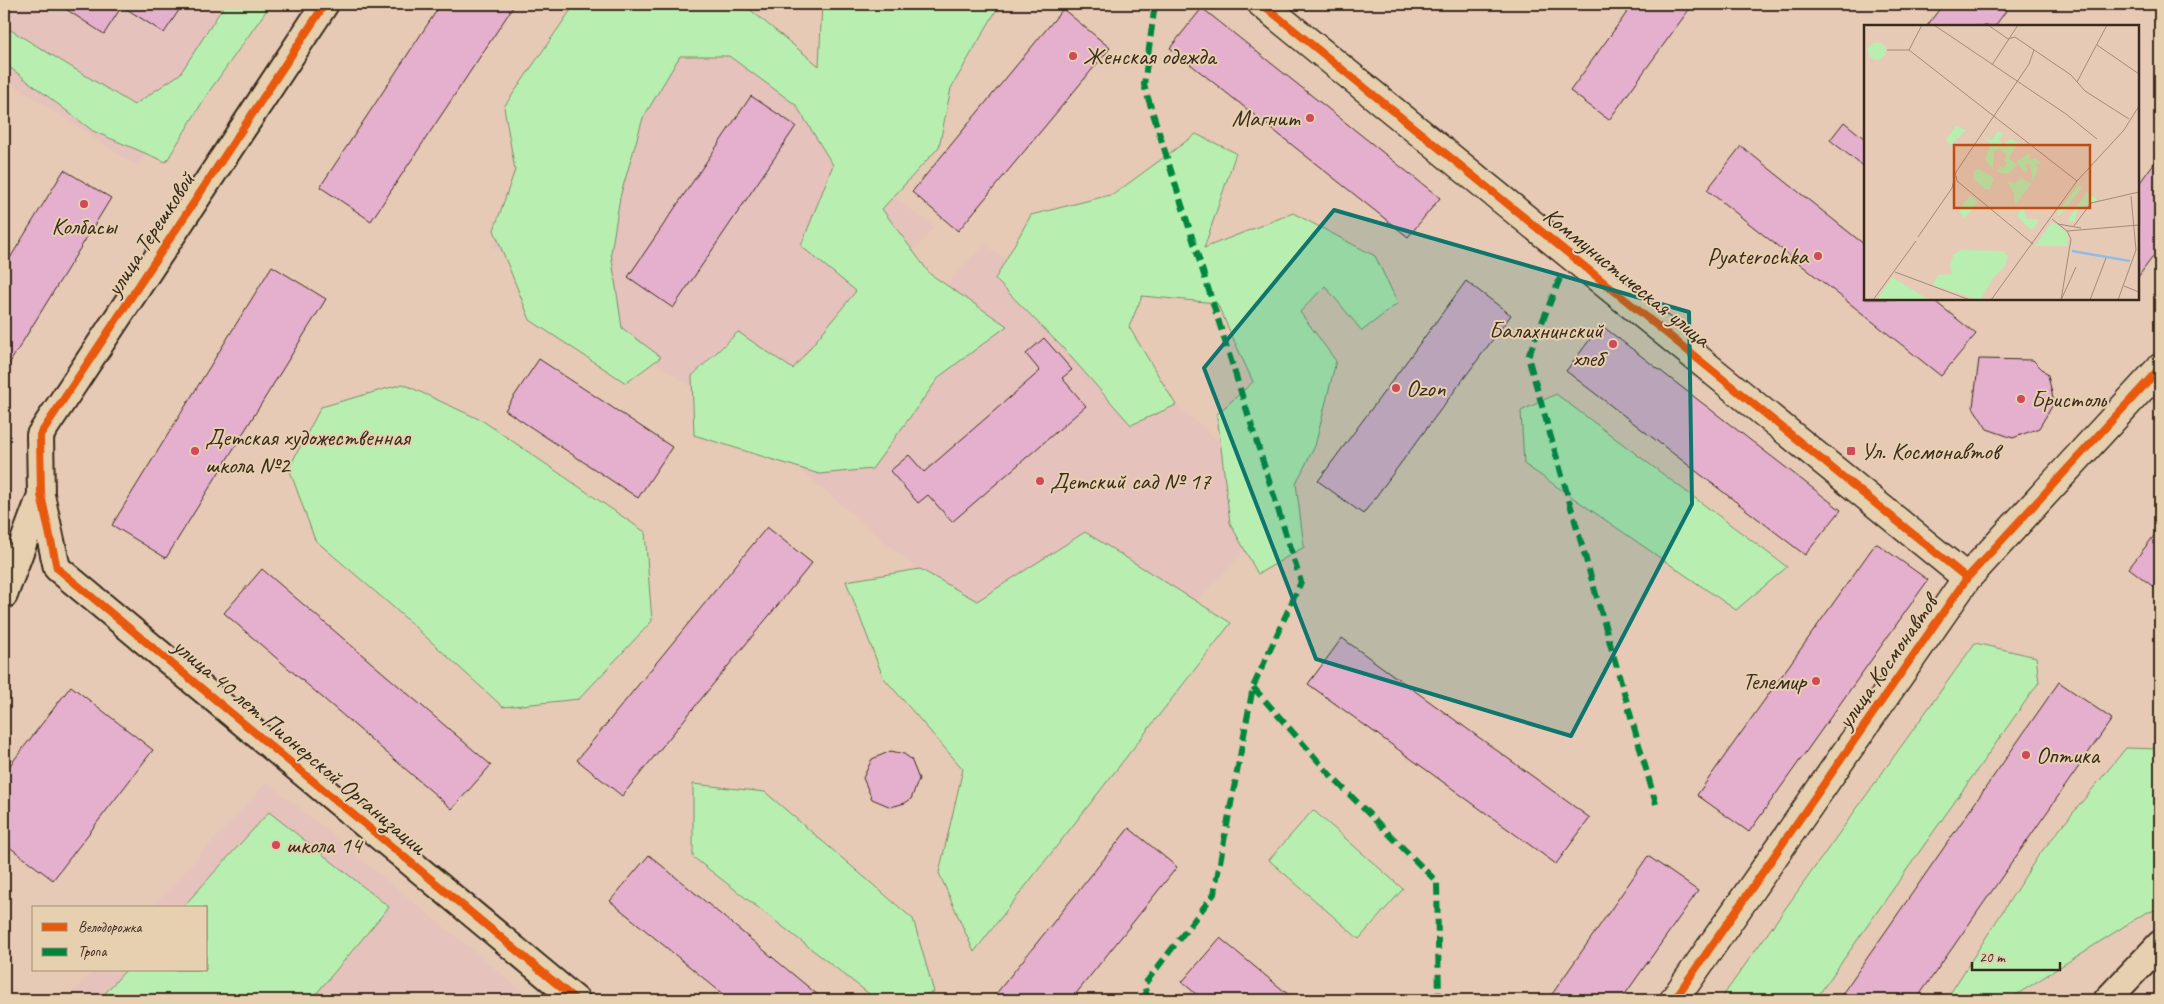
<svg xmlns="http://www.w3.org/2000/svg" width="2164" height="1004" viewBox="0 0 2164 1004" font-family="Caveat,sans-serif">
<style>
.built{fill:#e5c2bc}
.green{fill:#b8efb1;stroke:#7a8c68}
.building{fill:#e4b0cd;stroke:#3b2a1e}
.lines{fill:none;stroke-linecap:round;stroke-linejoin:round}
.minor-casing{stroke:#3b2a1e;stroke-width:30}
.tertiary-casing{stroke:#3b2a1e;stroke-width:31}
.minor{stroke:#e6d0af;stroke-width:26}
.tertiary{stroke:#e6d0af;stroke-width:28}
.quiet{stroke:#00873e;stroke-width:6;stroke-dasharray:12 6;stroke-linecap:butt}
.cycleway-casing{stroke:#e6d0af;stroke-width:11}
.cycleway{stroke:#e8590c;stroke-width:8}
.marked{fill:#0f766e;fill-opacity:0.2;stroke:#0f766e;stroke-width:4;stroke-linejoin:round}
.poi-dot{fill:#d1495b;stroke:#e6d0af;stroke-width:2}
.labels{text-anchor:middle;stroke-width:4;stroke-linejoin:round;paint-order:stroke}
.poi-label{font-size:24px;fill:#3b2a1e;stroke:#e6d0af;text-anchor:start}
.street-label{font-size:24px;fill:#3b2a1e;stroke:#e6d0af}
.inset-river{fill:none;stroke:#8fbce9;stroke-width:2.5}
.inset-road{fill:none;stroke:#a28a79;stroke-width:1}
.view{fill:#bd4d10;fill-opacity:0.15;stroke:#bd4d10;stroke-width:2.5}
.inset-edge{fill:none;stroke:#3b2a1e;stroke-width:2.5}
</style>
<rect width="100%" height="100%" fill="#e6cab5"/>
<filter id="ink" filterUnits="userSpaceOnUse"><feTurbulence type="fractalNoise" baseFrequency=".02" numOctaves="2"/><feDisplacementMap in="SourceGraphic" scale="10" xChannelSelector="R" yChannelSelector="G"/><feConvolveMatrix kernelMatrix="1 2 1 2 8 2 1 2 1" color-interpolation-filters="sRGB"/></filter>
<g filter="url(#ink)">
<path class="built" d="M 4,4 L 245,4 L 137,166 L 4,78 Z
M 656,4 L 900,169 L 887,192 L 934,227 L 757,434 L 492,246 Z
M 985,243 L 1290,501 L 1090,716 L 790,461 Z
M 267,782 L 533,1000 L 66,1000 L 94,970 L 206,970 L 206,908 L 151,908 Z"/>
<path class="green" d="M 225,4 L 271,4 L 208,93 L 166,162 L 93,131 L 4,63 L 4,26 L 134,105 L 180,74 Z
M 575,4 L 743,4 L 819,66 L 822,4 L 1000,4 L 951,88 L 939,147 L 882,209 L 930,274 L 1007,326 L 940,376 L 872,469 L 819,474 L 694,435 L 692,376 L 738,332 L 793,369 L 856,291 L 801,246 L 833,165 L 796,105 L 729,56 L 680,56 L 643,118 L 620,197 L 611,253 L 622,328 L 661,357 L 626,383 L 530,320 L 494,230 L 515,170 L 504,107 Z
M 1196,134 L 1236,153 L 1204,248 L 1293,213 L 1375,256 L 1398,303 L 1362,331 L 1325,286 L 1300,312 L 1336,361 L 1315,446 L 1296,483 L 1304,547 L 1258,574 L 1230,523 L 1217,414 L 1253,382 L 1217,303 L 1142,296 L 1129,327 L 1176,405 L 1131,425 L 1063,348 L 995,279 L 1031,215 L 1114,194 Z
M 403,384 L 483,421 L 645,532 L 652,621 L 579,699 L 503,707 L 392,606 L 315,540 L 289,468 L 321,407 Z
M 1556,394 L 1787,567 L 1736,610 L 1524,464 L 1521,411 Z
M 1085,532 L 1231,623 L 974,952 L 939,873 L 963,769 L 883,677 L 846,581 L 920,569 L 977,601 Z
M 1975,643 L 2036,657 L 2039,682 L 1815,1000 L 1720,1000 Z
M 2126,748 L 2160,749 L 2160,909 L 2145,913 L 2008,1000 L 1946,1000 L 2038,856 Z
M 693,784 L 765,792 L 913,919 L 934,992 L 901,1000 L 877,1000 L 693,857 Z
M 1313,810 L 1403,889 L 1359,939 L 1269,860 Z
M 269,812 L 389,907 L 311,1000 L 99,1000 L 126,970 L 206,970 L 206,908 L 182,908 Z"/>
<path class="building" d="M 58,4 L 183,4 L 164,33 L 122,6 L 104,34 Z
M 441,4 L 515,4 L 371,221 L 320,187 Z
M 1633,4 L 1693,4 L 1609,120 L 1570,91 Z
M 1943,4 L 2011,4 L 1995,26 L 1927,26 Z
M 1202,8 L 1440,198 L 1408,237 L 1170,48 Z
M 1063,9 L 1110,48 L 958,231 L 912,192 Z
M 751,96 L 796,126 L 673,308 L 628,277 Z
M 1844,122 L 1865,139 L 1865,168 L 1830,140 Z
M 1741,146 L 1865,245 L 1865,299 L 1932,299 L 1976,334 L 1941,376 L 1707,190 Z
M 2160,155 L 2160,247 L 2138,277 L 2138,185 Z
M 64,170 L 111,198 L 4,372 L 4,268 Z
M 272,266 L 326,299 L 166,558 L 112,525 Z
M 1466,281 L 1511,315 L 1363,514 L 1318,481 Z
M 1601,325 L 1841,510 L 1805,555 L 1566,371 Z
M 1044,338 L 1072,370 L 1062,378 L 1086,406 L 952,522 L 928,495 L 918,503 L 890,471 L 909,455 L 924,472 L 1040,371 L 1026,354 Z
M 539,359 L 672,447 L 638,498 L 505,410 Z
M 1979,359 L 2033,360 L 2048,375 L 2054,403 L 2039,428 L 2013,438 L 1987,429 L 1973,407 Z
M 767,527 L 812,563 L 622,796 L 577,760 Z
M 2160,528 L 2160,592 L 2129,568 Z
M 1876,543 L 1928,580 L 1749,832 L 1697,795 Z
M 262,569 L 491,765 L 452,809 L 224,613 Z
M 1342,638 L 1590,818 L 1556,864 L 1308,684 Z
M 2059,682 L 2112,719 L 1916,1000 L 1838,1000 Z
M 71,686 L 153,750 L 53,880 L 4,843 L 4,773 Z
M 891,751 L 904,754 L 911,759 L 919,779 L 911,799 L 905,803 L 891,807 L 872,799 L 863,778 L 872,759 Z
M 1129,828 L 1177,867 L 1071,1000 L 991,1000 Z
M 649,855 L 824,1000 L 730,1000 L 610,901 Z
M 1648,856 L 1698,891 L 1621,1000 L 1548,1000 Z
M 1220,938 L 1295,1000 L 1203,1000 L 1182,982 Z"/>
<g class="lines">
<defs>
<path id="minor" d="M 325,4 L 40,435 L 41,495 L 57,568 L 576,1000
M 4,595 L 41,495
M 2107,1000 L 2160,944"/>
<path id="tertiary" d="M 1262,4 L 1967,578
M 1674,1000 L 1967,578 L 2160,368"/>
</defs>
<use href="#minor" class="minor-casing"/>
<use href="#tertiary" class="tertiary-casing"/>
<use href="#minor" class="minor"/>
<use href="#tertiary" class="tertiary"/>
<path class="quiet" d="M 1560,278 L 1528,357 L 1656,804
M 1253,687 L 1333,778 L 1437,882 L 1439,1000
M 1148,1000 L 1144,985 L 1214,894 L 1253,687 L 1301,582 L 1144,85 L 1155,4"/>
<defs>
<path id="cycleway" d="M 325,4 L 40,435 L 41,495 L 57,568 L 576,1000
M 1262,4 L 1967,578
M 1674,1000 L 1967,578 L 2160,368"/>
</defs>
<use href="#cycleway" class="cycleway-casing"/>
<use href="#cycleway" class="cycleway"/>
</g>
</g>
<path class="marked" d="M 1334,210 L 1689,312 L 1692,504 L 1571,736 L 1316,659 L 1204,368 Z"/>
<g class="poi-dot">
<circle cx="1073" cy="56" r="5"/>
<circle cx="1310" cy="118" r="5"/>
<circle cx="84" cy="204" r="5"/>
<circle cx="1818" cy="256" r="5"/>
<circle cx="1613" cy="344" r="5"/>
<circle cx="1396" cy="388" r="5"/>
<circle cx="2021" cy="399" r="5"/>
<circle cx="195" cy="451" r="5"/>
<rect x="1846" y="446" width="10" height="10" rx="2.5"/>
<circle cx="1040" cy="481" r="5"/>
<circle cx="1816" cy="681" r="5"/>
<circle cx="2026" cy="755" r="5"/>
<circle cx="276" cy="845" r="5"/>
</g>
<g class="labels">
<g class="poi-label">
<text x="1083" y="64">Женская одежда</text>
<text x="1300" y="126" text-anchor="end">Магнит</text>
<text x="84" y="234" text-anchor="middle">Колбасы</text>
<text x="1808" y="264" text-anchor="end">Pyaterochka</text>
<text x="1603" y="338" text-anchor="end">Балахнинский<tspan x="1603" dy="28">хлеб</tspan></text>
<text x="1406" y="396">Ozon</text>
<text x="2031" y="407">Бристоль</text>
<text x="205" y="445">Детская художественная<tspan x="205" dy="28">школа №2</tspan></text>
<text x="1861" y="459">Ул. Космонавтов</text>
<text x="1050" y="489">Детский сад № 17</text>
<text x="1806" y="689" text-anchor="end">Телемир</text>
<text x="2036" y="763">Оптика</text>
<text x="286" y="853">школа 14</text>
</g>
<g class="street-label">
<text transform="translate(150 234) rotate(-57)" y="8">улица Терешковой</text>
<text transform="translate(1627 277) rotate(39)" y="8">Коммунистическая улица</text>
<text transform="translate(1887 662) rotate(-55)" y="8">улица Космонавтов</text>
<text transform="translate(300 746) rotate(40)" y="8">улица 40 лет Пионерской Организации</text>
</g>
</g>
<g transform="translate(1864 25)">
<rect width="275" height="275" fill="#e6cab5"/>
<path d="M4 26a9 9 0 1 1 18 0a9 9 0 1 1-18 0ZM 92,101 L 102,105 L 87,120 L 82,115 ZM 134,106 L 140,109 L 135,114 L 141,124 L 141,117 L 147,114 L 154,117 L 145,133 L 153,140 L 144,149 L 133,147 L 136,141 L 139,143 L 143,138 L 140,135 L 142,130 L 136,123 L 130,127 L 129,144 L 121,134 L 127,119 L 119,112 L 128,115 ZM 165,128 L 166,135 L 171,133 L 178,139 L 172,139 L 174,143 L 169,156 L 166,139 L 161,139 L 164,145 L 161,147 L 152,137 ZM 115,144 L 130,153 L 126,164 L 121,164 L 109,154 L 110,146 ZM 158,153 L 167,159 L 151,180 L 150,168 L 143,156 L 151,158 ZM 214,160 L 218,163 L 195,191 L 193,189 ZM 223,167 L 234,175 L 214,184 L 210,197 L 203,196 ZM 106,171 L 114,177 L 100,194 L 95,184 ZM 159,182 L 163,194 L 175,194 L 170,203 L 166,204 L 153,191 ZM 187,198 L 191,198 L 204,209 L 204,221 L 171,221 ZM 98,225 L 139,226 L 144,231 L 141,241 L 130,252 L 116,275 L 68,260 L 75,250 L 88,249 L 86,240 L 90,229 ZM 28,252 L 65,275 L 13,275 Z" fill="#b8efb1"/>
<path class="inset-river" d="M 208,226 L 266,236"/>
<path class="inset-road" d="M 70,0 L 202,89 L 233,114M 124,0 L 144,14 L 151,12 L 207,50 L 221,66 L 265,94M 233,20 L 275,49M 23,25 L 45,25M 45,25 L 213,156M 45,25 L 58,0M 128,40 L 154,0M 213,57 L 243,0M 92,151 L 93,156 L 169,219M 188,194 L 203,206 L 275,200M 194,199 L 217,203M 210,201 L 227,178 L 275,167M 54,212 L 88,163 L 92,147 L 165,39 L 170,25M 31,247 L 106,275M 260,261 L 275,267M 9,275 L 52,216M 127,275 L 213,156 L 260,105 L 275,81M 197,275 L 207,214 L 203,206M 197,275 L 212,242M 226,275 L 242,233M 254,275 L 272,225 L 267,171"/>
<path class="view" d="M 90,120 L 226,120 L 226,183 L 90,183 Z"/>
<rect width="275" height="275" class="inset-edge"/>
</g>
<rect width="2164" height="1004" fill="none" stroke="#e6d0af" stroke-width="20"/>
<rect x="10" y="10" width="2144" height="984" fill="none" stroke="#3b2a1e" stroke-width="2" filter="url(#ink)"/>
<rect x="32" y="906" width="175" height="65" fill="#e6d0af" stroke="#a28e75"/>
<rect x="42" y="923" width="25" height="8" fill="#e8590c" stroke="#a28e75"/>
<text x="78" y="932" font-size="15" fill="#3b2a1e">Велодорожка</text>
<rect x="42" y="948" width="25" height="8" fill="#00873e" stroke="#a28e75"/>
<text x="78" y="956" font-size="15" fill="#3b2a1e">Тропа</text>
<path d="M1972 962v8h88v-8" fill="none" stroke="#3b2a1e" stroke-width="2.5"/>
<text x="1979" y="962" font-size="15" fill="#3b2a1e" stroke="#e6d0af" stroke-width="4" paint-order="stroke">20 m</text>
</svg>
